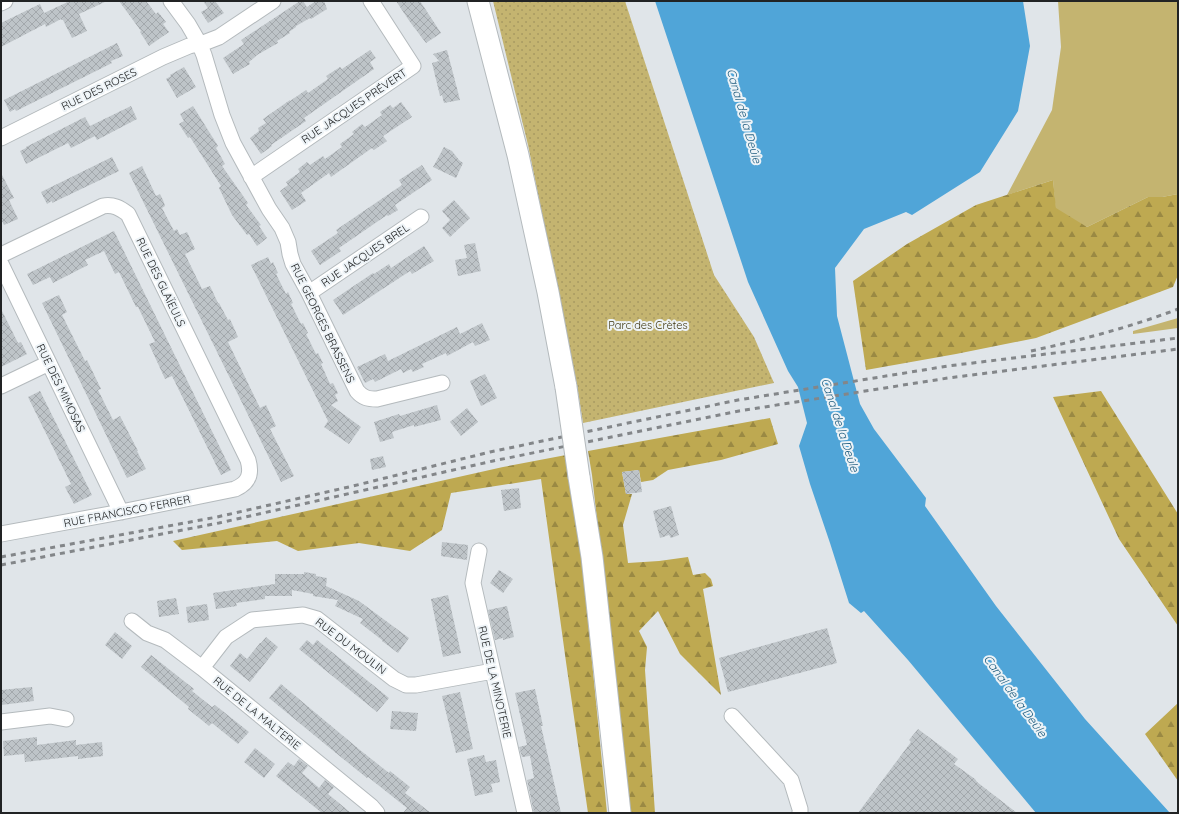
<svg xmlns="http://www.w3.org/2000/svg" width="1179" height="814" viewBox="0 0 1179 814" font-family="Quicksand,sans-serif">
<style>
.grass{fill:#c4b470}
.forest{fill:url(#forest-firs)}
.park{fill:url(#park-dots)}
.water{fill:#50a5d8}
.building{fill:url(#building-cross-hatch)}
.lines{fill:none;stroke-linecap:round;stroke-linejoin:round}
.street-casing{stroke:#b4babd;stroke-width:17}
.secondary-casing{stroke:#b4babd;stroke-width:23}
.street{stroke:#fff;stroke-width:15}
.secondary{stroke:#fff;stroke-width:21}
.rail{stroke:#838689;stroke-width:3;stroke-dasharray:5 5;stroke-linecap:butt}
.secondary-bridge-casing{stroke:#b4babd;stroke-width:23;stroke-linecap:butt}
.secondary-bridge{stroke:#fff;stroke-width:21}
.labels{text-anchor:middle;stroke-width:4;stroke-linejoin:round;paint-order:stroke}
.street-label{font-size:11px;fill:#212324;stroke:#edf3f7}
.park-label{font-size:11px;fill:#3f360f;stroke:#edf3f7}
.water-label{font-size:12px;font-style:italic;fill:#1b5a7d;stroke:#edf3f7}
</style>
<defs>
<pattern id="forest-firs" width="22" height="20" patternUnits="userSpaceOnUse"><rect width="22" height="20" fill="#bea951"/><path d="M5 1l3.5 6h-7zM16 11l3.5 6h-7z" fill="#9a8943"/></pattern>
<pattern id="park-dots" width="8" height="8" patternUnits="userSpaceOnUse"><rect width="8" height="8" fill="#c4b470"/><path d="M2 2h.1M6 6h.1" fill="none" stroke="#a89a61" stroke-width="1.8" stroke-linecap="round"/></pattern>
<pattern id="building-cross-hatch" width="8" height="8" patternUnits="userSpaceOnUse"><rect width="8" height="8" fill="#bec4c8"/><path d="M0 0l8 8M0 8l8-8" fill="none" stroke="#a3a8ac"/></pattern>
</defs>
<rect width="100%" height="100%" fill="#e0e5e9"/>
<path class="grass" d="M 1058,1 L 1178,1 L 1178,194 L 1162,197 L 1148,197 L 1087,227 L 1056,213 L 1053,180 L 1007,195 L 1052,110 L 1061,47 Z
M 1178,318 L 1178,328 L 1133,334 L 1133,331 Z"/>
<path class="forest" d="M 1053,180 L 1056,208 L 1087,227 L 1148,197 L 1162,197 L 1178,194 L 1178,275 L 1173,287 L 1036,338 L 956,354 L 866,370 L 853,281 L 907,244 L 976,205 Z
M 1101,391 L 1178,514 L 1178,626 L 1119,539 L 1053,397 Z
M 770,418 L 778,444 L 721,460 L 668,470 L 653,480 L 641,482 L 639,470 L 622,472 L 626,494 L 632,494 L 623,525 L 628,563 L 659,561 L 688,557 L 693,575 L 705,573 L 711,579 L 713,586 L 703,589 L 721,695 L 680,654 L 658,611 L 639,631 L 647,647 L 645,670 L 655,813 L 630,813 L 592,475 L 588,451 Z
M 566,455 L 581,550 L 607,813 L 588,813 L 566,662 L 541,479 L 451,493 L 442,530 L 410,551 L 359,543 L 298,551 L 277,541 L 182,550 L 173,541 L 503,467 Z
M 1178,703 L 1178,781 L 1145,734 Z"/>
<path class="park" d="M 493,1 L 625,1 L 714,275 L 754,337 L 774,383 L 583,423 L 577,385 L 528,145 Z"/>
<path class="water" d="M 655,1 L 1023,1 L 1030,46 L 1018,111 L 980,172 L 912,215 L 906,212 L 864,229 L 835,268 L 837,316 L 860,404 L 874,429 L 926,498 L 925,506 L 996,606 L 1085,719 L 1170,813 L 1036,813 L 908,660 L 864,611 L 861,613 L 849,603 L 830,543 L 810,484 L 799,446 L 807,423 L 798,387 L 788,371 L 748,282 Z"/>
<path class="building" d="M 70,1 L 107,1 L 79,14 L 87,31 L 72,38 L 63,20 L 61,20 L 61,19 L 46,27 L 45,24 L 1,47 L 1,23 L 40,4 L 44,13 Z
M 119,1 L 146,1 L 156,14 L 158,12 L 166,22 L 163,24 L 169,32 L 149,46 L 140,32 L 141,31 Z
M 203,1 L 215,1 L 224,13 L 208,23 L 201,12 L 208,8 Z
M 300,1 L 303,1 L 307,7 L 316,1 L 324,1 L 327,9 L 311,19 L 310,18 L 296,26 L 296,27 L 289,32 L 290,33 L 277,41 L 278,43 L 257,55 L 249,62 L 250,64 L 233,74 L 223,58 L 244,44 L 241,40 Z
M 396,1 L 420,1 L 441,33 L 426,43 L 410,22 Z
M 117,43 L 123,56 L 111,61 L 112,63 L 16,111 L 15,109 L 10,112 L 4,100 Z
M 370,50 L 376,58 L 370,62 L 374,69 L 304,118 L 306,121 L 271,145 L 272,146 L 261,154 L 250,138 L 259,131 L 258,128 L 266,123 L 263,119 L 290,100 L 290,101 L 306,90 L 308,93 L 328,79 L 326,76 L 340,67 L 342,69 Z
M 447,50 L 460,100 L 444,103 L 442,95 L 440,96 L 432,63 L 439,61 L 433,54 Z
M 184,67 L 196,87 L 177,98 L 166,79 L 171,76 L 170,75 Z
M 401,102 L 412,117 L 383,136 L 387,141 L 374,150 L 372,148 L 331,177 L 329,173 L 301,193 L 306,201 L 292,210 L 280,191 L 288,185 L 286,182 L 300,172 L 298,169 L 307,162 L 310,165 L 323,156 L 325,159 L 342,147 L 340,144 L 354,134 L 352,132 L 362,124 L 365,127 L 382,115 L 380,112 L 390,105 L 393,108 Z
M 131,106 L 137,119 L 97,140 L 95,136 L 71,148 L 68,143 L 26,164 L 20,151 L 26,148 L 26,147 L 85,117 L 90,126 Z
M 193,106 L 218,146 L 216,148 L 225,164 L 222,166 L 248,203 L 246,205 L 261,225 L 259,226 L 267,238 L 257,246 L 249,234 L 247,235 L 232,215 L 219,188 L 221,186 L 190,137 L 188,138 L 179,124 L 184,121 L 180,114 Z
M 444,147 L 452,151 L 459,160 L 463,163 L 456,178 L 433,167 Z
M 112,157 L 119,171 L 52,203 L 52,201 L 47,204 L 41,192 Z
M 422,165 L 432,180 L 395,205 L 398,210 L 388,216 L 387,215 L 339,248 L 341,251 L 320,265 L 311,251 L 338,233 L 336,230 L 402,185 L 399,180 Z
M 142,166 L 156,196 L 160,194 L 163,200 L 165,206 L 162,208 L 174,231 L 177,229 L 180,235 L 187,232 L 195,249 L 185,254 L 202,289 L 210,286 L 218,303 L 219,303 L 228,320 L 230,319 L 238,337 L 228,342 L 260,408 L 266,405 L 276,426 L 270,429 L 294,476 L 281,482 L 129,173 Z
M 1,173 L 14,198 L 9,200 L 18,219 L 4,225 L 1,219 Z
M 454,200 L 470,218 L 450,237 L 442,228 L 450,220 L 442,211 Z
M 114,231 L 231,470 L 221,475 L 172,376 L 165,379 L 149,344 L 155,342 L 138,307 L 136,307 L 119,272 L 115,274 L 104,251 L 85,260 L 88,265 L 53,283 L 50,277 L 33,285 L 27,274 Z
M 475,243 L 481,271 L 458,276 L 455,260 L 467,258 L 464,245 Z
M 424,246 L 434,261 L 412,274 L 410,271 L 343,315 L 333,300 L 373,273 L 374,274 L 389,264 L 391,268 Z
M 268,257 L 271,264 L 273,262 L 278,273 L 276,274 L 286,294 L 288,292 L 293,303 L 291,304 L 301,324 L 303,323 L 308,333 L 306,334 L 316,354 L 318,353 L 323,363 L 321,364 L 330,384 L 333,383 L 338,393 L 335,395 L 338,401 L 331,405 L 361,427 L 349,444 L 324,427 L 328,421 L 251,265 Z
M 59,295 L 67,312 L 62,315 L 85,361 L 87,360 L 101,389 L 98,390 L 113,420 L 120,416 L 138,451 L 137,451 L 146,469 L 127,478 L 42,303 Z
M 1,309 L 18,343 L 21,342 L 27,354 L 1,367 Z
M 482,323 L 490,340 L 475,346 L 473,342 L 447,356 L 446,353 L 422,364 L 424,367 L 413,372 L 411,369 L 403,373 L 401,369 L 375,382 L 373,379 L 365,383 L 357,367 L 385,354 L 388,361 L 457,327 L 460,334 Z
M 485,374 L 497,398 L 481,406 L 470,381 Z
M 40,391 L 92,495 L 74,504 L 65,487 L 71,484 L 28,397 Z
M 437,405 L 441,420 L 414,427 L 414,425 L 392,432 L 394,438 L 380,442 L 374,422 L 399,414 L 400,416 Z
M 467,408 L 478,422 L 461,436 L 450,422 Z
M 383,456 L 386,467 L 372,470 L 370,459 Z
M 639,470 L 642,492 L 626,494 L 622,472 Z
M 519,488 L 521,508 L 504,511 L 501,490 Z
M 671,506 L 679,535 L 671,538 L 669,535 L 660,538 L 653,511 Z
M 442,542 L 468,545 L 467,560 L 441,556 Z
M 499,570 L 513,579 L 503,593 L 490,583 Z
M 304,572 L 316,574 L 316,576 L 327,578 L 326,586 L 359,601 L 409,638 L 398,653 L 382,641 L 382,640 L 360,623 L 363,619 L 335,606 L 338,600 L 313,596 L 313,594 L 292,590 L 292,596 L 265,596 L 265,599 L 236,603 L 237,606 L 216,609 L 213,593 L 275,584 L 275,574 L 304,574 Z
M 448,595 L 461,653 L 443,657 L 431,599 Z
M 176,598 L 179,614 L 159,617 L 157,601 Z
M 207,604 L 209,620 L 188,623 L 186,607 Z
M 507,606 L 514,637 L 503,640 L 503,638 L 495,640 L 488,610 Z
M 827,628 L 837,663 L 728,692 L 719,658 Z
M 115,632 L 132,646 L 122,659 L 105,645 Z
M 266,637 L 278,647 L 250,682 L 230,666 L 240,653 L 247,659 L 260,643 L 261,643 Z
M 307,640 L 313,645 L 317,640 L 389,698 L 377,712 L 299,649 Z
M 151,655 L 194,689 L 192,691 L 212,707 L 215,705 L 249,732 L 238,744 L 212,723 L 209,726 L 188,709 L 189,707 L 141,667 Z
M 281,684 L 360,750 L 389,773 L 390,771 L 410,787 L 405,793 L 431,813 L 403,813 L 407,808 L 368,777 L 367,778 L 331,749 L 269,698 Z
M 32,687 L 34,701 L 1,705 L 1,690 Z
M 535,689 L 543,726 L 541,726 L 561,813 L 534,813 L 527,780 L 534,778 L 530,756 L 522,757 L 519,747 L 527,745 L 515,693 Z
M 460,692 L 473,749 L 456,753 L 442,696 Z
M 392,711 L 418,713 L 416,731 L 390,729 Z
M 918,729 L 958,759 L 954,764 L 975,779 L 977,782 L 1017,813 L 858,813 L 911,742 L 909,740 Z
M 37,737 L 37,745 L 76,740 L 76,745 L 102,742 L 103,756 L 78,759 L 78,756 L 25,762 L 24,754 L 4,756 L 3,741 Z
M 255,748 L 275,764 L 264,778 L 244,762 Z
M 484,755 L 486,762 L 496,760 L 500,782 L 491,784 L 493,792 L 475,796 L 467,759 Z
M 299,759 L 308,766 L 302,773 L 319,788 L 325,780 L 334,787 L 328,794 L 351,813 L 322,813 L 276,776 L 288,762 L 294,766 Z"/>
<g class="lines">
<defs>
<path id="street" d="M 171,1 L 188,24 L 199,43 L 204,55 L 222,115 L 233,143 L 269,209 L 282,228 L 288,242 L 290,254 L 293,264 L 309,293 L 357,391 C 363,398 368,399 377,399 L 442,383
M 1,3 L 5,1
M 1,138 L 163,57 L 189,46 L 206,42 L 219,37 L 273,1
M 251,177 L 413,66 L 371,1
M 1,255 L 103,206 C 113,204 120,208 128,214 L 248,460 C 252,474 249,483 235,489 L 121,512 L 1,534
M 1,264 L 121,512
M 309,293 L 421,217
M 1,386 L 49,363
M 479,551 L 473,583 L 525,813
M 132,621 L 147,633 L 165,640 L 202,668 L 371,806 L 377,813
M 202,668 L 226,637 L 252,620 L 303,615 L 317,619 L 394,679 L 406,685 L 416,685 L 493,671
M 732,716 L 791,780 L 800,809 L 800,813
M 1,722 L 50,716 L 66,719"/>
<path id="secondary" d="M 478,1 L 518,155 L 548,292 L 566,387
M 579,477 L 592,557 L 620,813"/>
</defs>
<use href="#street" class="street-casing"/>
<use href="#secondary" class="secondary-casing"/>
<use href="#street" class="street"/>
<use href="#secondary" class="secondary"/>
<path class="rail" d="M 1031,351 C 1081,340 1131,327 1178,309
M 1,557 L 217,517 L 353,486 L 490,452 L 738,400 L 948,366 L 1178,338
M 1,565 L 219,523 L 493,461 L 739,411 L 948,378 L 1178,349"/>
<defs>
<path id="secondary-bridge" d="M 566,387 L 579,477"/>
</defs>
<use href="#secondary-bridge" class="secondary-bridge-casing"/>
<use href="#secondary-bridge" class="secondary-bridge"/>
</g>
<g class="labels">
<g class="street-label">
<text transform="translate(99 89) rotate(-26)" y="4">RUE DES ROSES</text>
<text transform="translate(354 106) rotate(-34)" y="4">RUE JACQUES PRÉVERT</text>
<text transform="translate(365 255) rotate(-34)" y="4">RUE JACQUES BREL</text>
<text transform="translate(161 282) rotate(64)" y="4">RUE DES GLAÏEULS</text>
<text transform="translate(323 323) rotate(64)" y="4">RUE GEORGES BRASSENS</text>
<text transform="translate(61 388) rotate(64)" y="4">RUE DES MIMOSAS</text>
<text transform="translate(127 511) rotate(-11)" y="4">RUE FRANCISCO FERRER</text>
<text transform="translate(351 646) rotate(37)" y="4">RUE DU MOULIN</text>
<text transform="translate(495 682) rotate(77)" y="4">RUE DE LA MINOTERIE</text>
<text transform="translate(257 713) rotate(39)" y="4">RUE DE LA MALTERIE</text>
</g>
<g class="park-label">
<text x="648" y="329">Parc des Crètes</text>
</g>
<g class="water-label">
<text transform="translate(744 116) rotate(74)" y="4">Canal de la Deûle</text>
<text transform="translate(840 425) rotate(72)" y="4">Canal de la Deûle</text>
<text transform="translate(1015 696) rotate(54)" y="4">Canal de la Deûle</text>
</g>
</g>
<rect width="1179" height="814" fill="none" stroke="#212324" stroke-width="4"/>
</svg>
